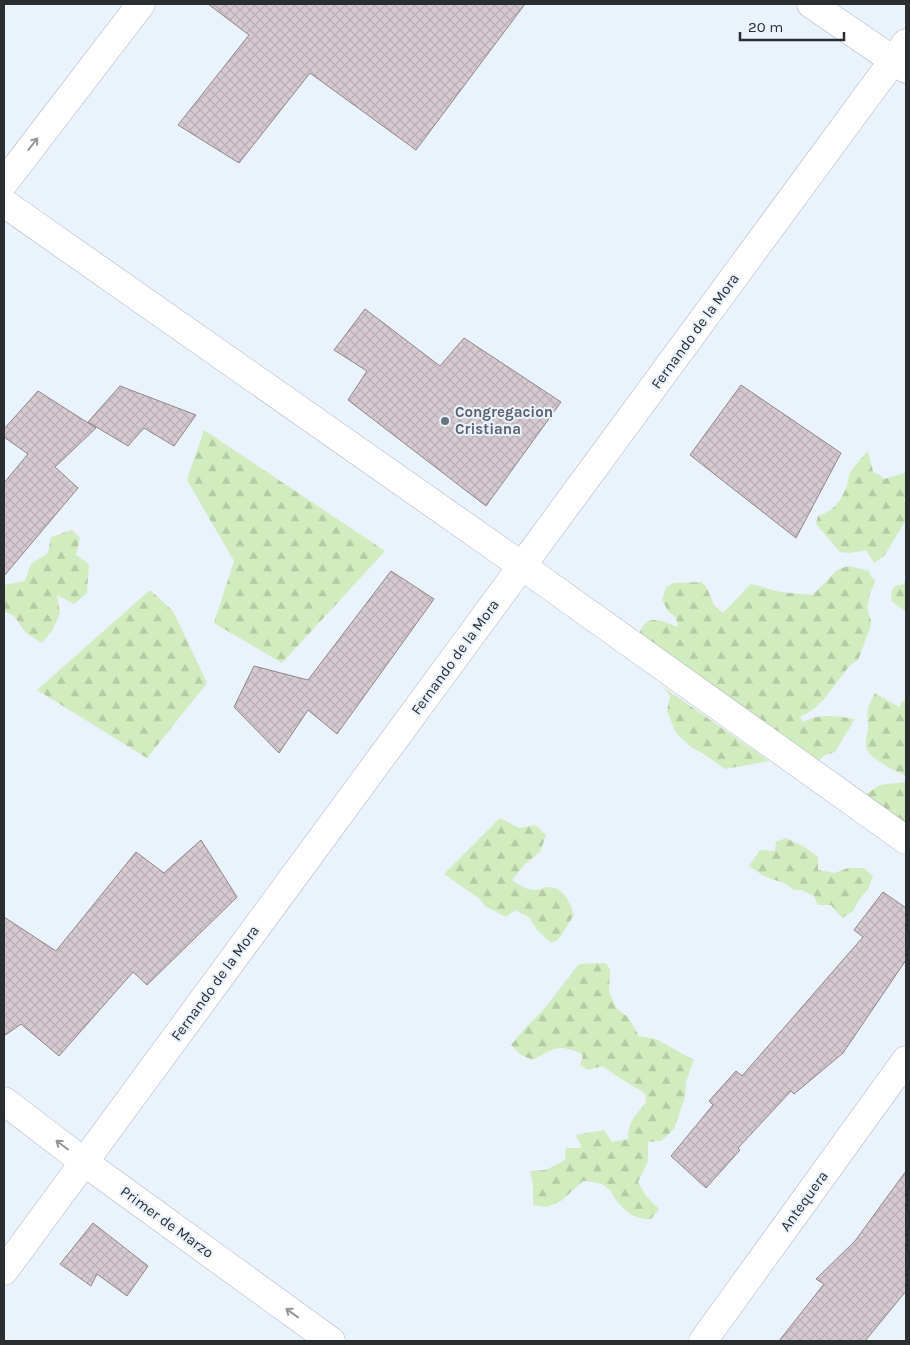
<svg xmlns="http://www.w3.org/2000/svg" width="910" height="1345" viewBox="0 0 910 1345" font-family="Karla,sans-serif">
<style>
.forest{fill:url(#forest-firs)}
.building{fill:url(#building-cross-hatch);stroke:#90868c}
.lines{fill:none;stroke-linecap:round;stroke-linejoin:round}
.street-casing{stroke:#acb4bd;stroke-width:29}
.street{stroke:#fff;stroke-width:28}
.oneway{stroke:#949698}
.worship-dot{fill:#6b7280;stroke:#eaf2fc;stroke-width:2}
.labels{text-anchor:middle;stroke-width:4;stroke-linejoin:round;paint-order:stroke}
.street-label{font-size:15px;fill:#2a2e31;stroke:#eaf2fc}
.worship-label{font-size:15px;font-weight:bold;fill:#5b616d;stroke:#eaf2fc;text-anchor:start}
</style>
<defs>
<pattern id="forest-firs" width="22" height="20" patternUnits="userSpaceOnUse" patternTransform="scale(1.25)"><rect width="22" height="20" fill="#d1ecbe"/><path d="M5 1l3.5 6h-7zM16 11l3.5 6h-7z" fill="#b4cba4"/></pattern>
<pattern id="building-cross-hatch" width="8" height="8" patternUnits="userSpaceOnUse" patternTransform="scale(1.25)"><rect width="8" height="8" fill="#d6cad1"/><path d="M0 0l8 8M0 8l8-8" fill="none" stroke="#b8aeb4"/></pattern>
</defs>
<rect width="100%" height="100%" fill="#eaf2fc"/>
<path class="forest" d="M 204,430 L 385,551 L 282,663 L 214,623 L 234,561 L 187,480 Z
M 868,451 L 873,472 L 880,475 L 884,479 L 905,473 L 906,474 L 906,494 L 904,501 L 906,506 L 906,520 L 884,556 L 874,563 L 866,550 L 850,553 L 840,552 L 816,524 L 818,516 C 834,510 839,504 846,488 C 848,483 848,478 850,473 C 855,465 861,458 868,451 Z
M 72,530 L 80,538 L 76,555 L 89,564 L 87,593 L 74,604 L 57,595 L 60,613 L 53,629 L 42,643 L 26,633 L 14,616 L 4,611 L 4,585 L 25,581 L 31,564 L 48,553 L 51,537 Z
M 848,566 L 869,571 L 871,577 L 876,580 L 870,593 L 867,608 L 871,621 L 870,628 L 858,660 L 850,665 L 824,699 L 814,709 L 800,717 L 803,722 C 820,713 837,716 855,719 L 835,752 L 825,755 L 818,761 L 639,635 C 646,612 661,621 678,627 L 676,618 L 668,611 L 662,600 L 666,587 L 674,583 L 701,582 L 706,586 L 714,605 L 723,613 L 751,584 L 780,592 L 813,595 L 837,570 Z
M 906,580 L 906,611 L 892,602 L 891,592 L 895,586 L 903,584 Z
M 150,590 L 173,611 L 207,683 L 147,758 L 37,690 Z
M 663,687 L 769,761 L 725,769 L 704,754 L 691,747 L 676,733 L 667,711 L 670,696 Z
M 875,693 L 899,707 L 906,697 L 906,776 C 896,771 872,760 867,750 C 864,742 868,734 868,727 C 867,709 867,709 875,693 Z
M 906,778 L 906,823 L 860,793 L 868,793 L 880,785 L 906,782 Z
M 500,818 L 519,828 L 535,825 L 546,835 L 540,852 L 525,864 L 512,880 C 519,885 528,891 538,890 C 542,889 545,887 549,887 C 564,888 570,902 574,915 L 558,940 L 551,943 L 537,930 L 529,917 L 515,910 L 506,917 L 485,906 L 480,899 L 444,874 Z
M 786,838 L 803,846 L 818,857 L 818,870 L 835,873 L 848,868 L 864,868 L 873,876 L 868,889 L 859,900 L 853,911 L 842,918 L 831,905 L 818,905 L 814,896 L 801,890 L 794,890 L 786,884 L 764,876 L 749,866 L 760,850 L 775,851 L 776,842 Z
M 605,963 L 610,969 L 609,992 L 617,1009 L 628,1017 L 639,1036 L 656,1039 L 694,1060 L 686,1082 L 685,1097 L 674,1129 L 661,1141 L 648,1142 L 648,1161 L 638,1182 L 646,1196 L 659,1209 L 651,1219 C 633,1219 627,1213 615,1199 C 613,1196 612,1191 609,1189 C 603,1183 592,1181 583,1181 L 561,1201 L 547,1207 L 533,1205 L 533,1184 L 530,1171 L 546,1170 L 565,1160 L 566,1148 L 582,1148 L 576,1135 L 604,1130 L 612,1142 L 628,1139 C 629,1118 635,1118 646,1102 L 645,1093 L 621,1079 L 602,1066 L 588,1070 L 580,1065 L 583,1055 C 560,1043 554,1048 533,1060 L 521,1055 L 511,1045 L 525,1028 L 544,1009 L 579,964 Z"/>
<path class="building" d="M 208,4 L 525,4 L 416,150 L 310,73 L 239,163 L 178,125 L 249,35 Z
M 365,309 L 440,366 L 464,338 L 561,402 L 486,506 L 348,400 L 367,371 L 334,350 Z
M 741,385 L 841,453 L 796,538 L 690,455 Z
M 120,386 L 196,415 L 174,446 L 144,428 L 128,446 L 88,422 Z
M 38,391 L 96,428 L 55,467 L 78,488 L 4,576 L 4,483 L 28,454 L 4,437 L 4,429 Z
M 391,571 L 434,599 L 337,734 L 308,710 L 279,753 L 234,707 L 254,666 L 308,680 Z
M 201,840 L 237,897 L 147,985 L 133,972 L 59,1056 L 21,1024 L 4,1036 L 4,917 L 56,951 L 136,852 L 164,873 Z
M 883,892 L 906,908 L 906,960 L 843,1053 L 794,1094 L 791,1091 L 738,1148 L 740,1150 L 706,1188 L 671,1156 L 713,1105 L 709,1101 L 736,1071 L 742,1076 L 863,937 L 854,930 Z
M 906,1171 L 906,1291 L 865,1341 L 779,1341 L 824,1284 L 816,1279 L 855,1241 Z
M 93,1223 L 148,1266 L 127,1296 L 97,1274 L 91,1286 L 60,1264 Z"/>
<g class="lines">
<defs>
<path id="street" d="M 811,4 L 906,69
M 4,183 L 141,4
M 4,203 L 522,566 L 906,840
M 4,1101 L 84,1162 L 331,1341
M 4,1271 L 906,43
M 703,1341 L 906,1060"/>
</defs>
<use href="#street" class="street-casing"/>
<use href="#street" class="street"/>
</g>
<defs><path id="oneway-shaft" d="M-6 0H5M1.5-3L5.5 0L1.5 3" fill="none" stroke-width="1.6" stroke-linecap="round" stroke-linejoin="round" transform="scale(1.25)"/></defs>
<g class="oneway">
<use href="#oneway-shaft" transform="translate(33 144) rotate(-52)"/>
<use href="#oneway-shaft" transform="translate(62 1145) rotate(-143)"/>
<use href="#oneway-shaft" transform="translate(292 1313) rotate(-144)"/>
</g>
<circle class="worship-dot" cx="445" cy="421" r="5"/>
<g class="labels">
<g class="street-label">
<text transform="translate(695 331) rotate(-54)" y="5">Fernando de la Mora</text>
<text transform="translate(455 657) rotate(-54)" y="5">Fernando de la Mora</text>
<text transform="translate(215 983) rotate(-54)" y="5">Fernando de la Mora</text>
<text transform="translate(804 1201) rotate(-54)" y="5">Antequera</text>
<text transform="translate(167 1222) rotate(36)" y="5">Primer de Marzo</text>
</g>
<g class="worship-label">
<text x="455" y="417">Congregacion<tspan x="455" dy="17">Cristiana</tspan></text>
</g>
</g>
<rect width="910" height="1345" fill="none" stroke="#2a2e31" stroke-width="10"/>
<path d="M740 32v8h104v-8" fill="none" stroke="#2a2e31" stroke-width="2.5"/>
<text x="748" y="32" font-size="15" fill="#2a2e31" stroke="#eaf2fc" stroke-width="4" paint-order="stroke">20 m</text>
</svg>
